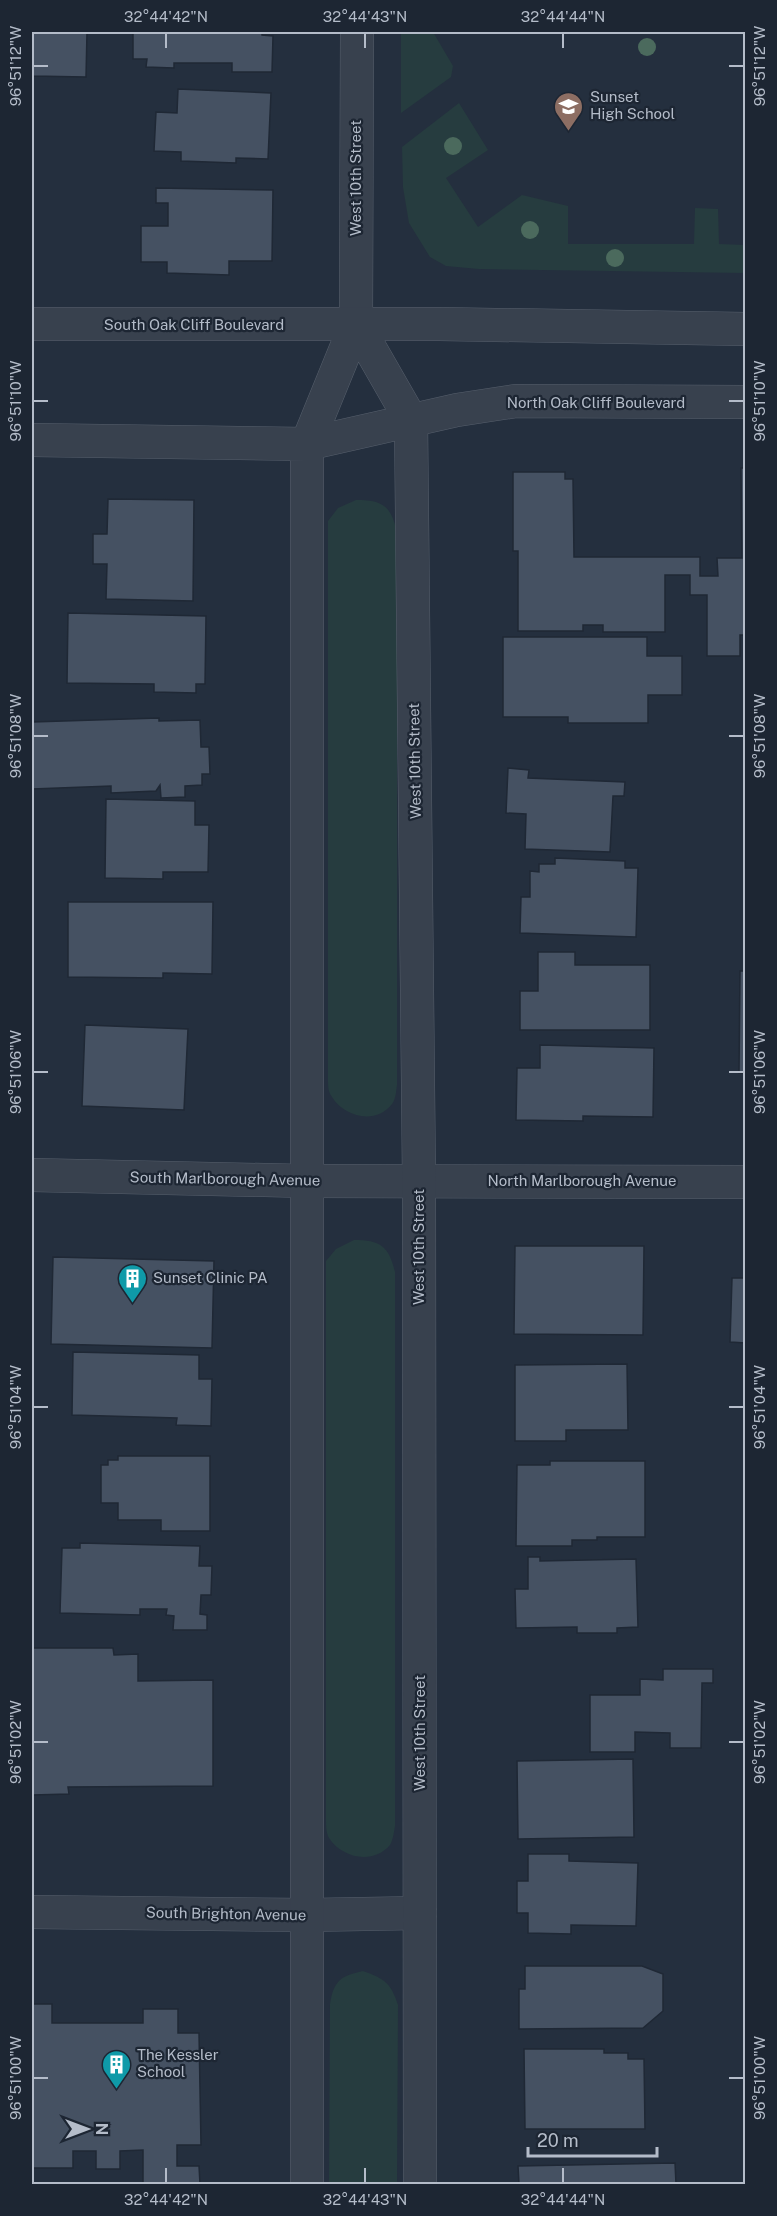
<svg xmlns="http://www.w3.org/2000/svg" width="777" height="2216" viewBox="0 0 777 2216" font-family="'Public Sans',sans-serif">
<style>
.green{fill:#263c3f}
.building{fill:#455162;stroke:#1f2835;stroke-width:1.5}
.lines{fill:none;stroke-linecap:round;stroke-linejoin:round}
.minor-casing{stroke:#565f6c;stroke-width:34}
.tertiary-casing{stroke:#565f6c;stroke-width:34}
.minor{stroke:#38414e;stroke-width:33}
.tertiary{stroke:#38414e;stroke-width:33}
.tree{fill:#4b6a5d}
.ticks{fill:none;stroke:#b4bcc9;stroke-width:2}
.labels{text-anchor:middle;stroke-width:4.5;stroke-linejoin:round;paint-order:stroke}
.poi-label{font-size:15px;fill:#b4bcc9;stroke:#1d2633;text-anchor:start}
.street-label{font-size:15px;fill:#b4bcc9;stroke:#1d2633}
.neatline{fill:none;stroke:#b4bcc9;stroke-width:2}
.ticks-label{font-size:15px;text-anchor:middle;fill:#b4bcc9}
</style>
<rect width="100%" height="100%" fill="#242f3e"/>
<path class="green" d="M 401,32 L 433,32 L 453,66 L 451,77 L 401,113 Z
M 459,103 L 488,150 L 446,178 L 478,227 L 522,195 L 568,206 L 568,244 L 694,244 L 695,208 L 718,209 L 719,244 L 745,245 L 745,273 L 479,269 L 446,266 L 430,257 L 409,223 L 403,187 L 402,147 Z
M 356,500 C 383,500 391,506 397,532 L 397,1085 C 396,1091 396,1099 392,1104 C 376,1125 344,1117 332,1097 C 328,1092 328,1085 328,1079 L 328,521 L 338,508 Z
M 354,1240 C 380,1240 389,1246 395,1272 L 395,1826 C 394,1832 393,1840 390,1845 C 373,1865 342,1858 329,1838 C 326,1833 326,1825 326,1819 L 326,1261 L 336,1249 Z
M 363,1971 C 385,1979 391,1983 398,2005 L 397,2184 L 329,2184 L 330,2004 C 334,1981 340,1976 363,1971 Z"/>
<path class="building" d="M 32,32 L 87,32 L 86,77 L 32,76 Z
M 133,32 L 262,32 L 262,35 L 273,36 L 272,72 L 232,72 L 232,63 L 174,63 L 174,68 L 146,67 L 147,59 L 133,59 Z
M 178,89 L 271,93 L 268,159 L 236,158 L 236,163 L 181,161 L 181,152 L 154,151 L 156,112 L 177,113 Z
M 156,188 L 273,190 L 272,261 L 229,261 L 229,275 L 167,273 L 167,262 L 141,262 L 141,226 L 168,226 L 168,203 L 156,203 Z
M 741,468 L 746,468 L 746,635 L 740,635 L 740,656 L 707,656 L 707,595 L 690,595 L 690,575 L 665,575 L 665,632 L 603,632 L 603,625 L 583,625 L 583,631 L 518,631 L 518,551 L 513,551 L 513,472 L 565,472 L 565,479 L 573,479 L 574,557 L 700,557 L 700,576 L 718,576 L 717,558 L 742,558 Z
M 108,499 L 194,500 L 193,601 L 106,599 L 107,564 L 93,564 L 93,534 L 107,534 Z
M 68,613 L 206,616 L 205,684 L 196,684 L 196,693 L 154,692 L 154,684 L 67,683 Z
M 503,637 L 647,637 L 647,656 L 682,656 L 682,695 L 648,695 L 648,723 L 568,723 L 568,717 L 503,717 Z
M 159,718 L 159,721 L 200,720 L 201,747 L 209,747 L 210,774 L 202,774 L 202,785 L 185,786 L 185,797 L 161,798 L 160,785 L 156,791 L 111,793 L 111,786 L 32,789 L 32,722 Z
M 508,768 L 529,770 L 528,778 L 625,782 L 624,796 L 613,796 L 610,852 L 525,849 L 526,814 L 506,813 Z
M 106,799 L 195,801 L 195,825 L 209,825 L 208,872 L 163,872 L 163,879 L 105,878 Z
M 555,858 L 625,861 L 625,868 L 638,868 L 636,937 L 520,933 L 521,897 L 530,897 L 530,871 L 539,872 L 539,864 L 555,864 Z
M 68,902 L 213,902 L 212,974 L 163,973 L 163,978 L 68,977 Z
M 538,952 L 575,952 L 575,965 L 650,965 L 650,1030 L 520,1030 L 520,991 L 538,991 Z
M 740,971 L 746,971 L 746,1073 L 739,1073 Z
M 85,1025 L 188,1029 L 184,1110 L 82,1106 Z
M 540,1045 L 654,1048 L 653,1117 L 583,1116 L 583,1121 L 516,1120 L 517,1068 L 540,1068 Z
M 515,1246 L 644,1246 L 643,1335 L 514,1334 Z
M 53,1257 L 214,1261 L 212,1348 L 51,1344 Z
M 732,1278 L 746,1278 L 746,1343 L 730,1342 Z
M 73,1352 L 199,1355 L 199,1379 L 212,1379 L 211,1426 L 176,1425 L 177,1418 L 72,1415 Z
M 627,1364 L 628,1430 L 566,1430 L 566,1441 L 515,1441 L 515,1365 Z
M 118,1456 L 210,1456 L 210,1531 L 161,1531 L 161,1520 L 118,1520 L 118,1503 L 101,1503 L 101,1465 L 108,1465 L 108,1460 L 118,1460 Z
M 550,1461 L 645,1461 L 645,1537 L 597,1537 L 597,1540 L 572,1540 L 572,1546 L 516,1546 L 517,1465 L 550,1465 Z
M 80,1543 L 200,1546 L 199,1566 L 212,1566 L 211,1595 L 201,1595 L 200,1614 L 207,1615 L 207,1630 L 173,1630 L 174,1616 L 166,1615 L 167,1609 L 140,1609 L 140,1615 L 60,1613 L 62,1548 L 80,1548 Z
M 528,1557 L 540,1557 L 540,1561 L 636,1559 L 638,1627 L 617,1628 L 617,1633 L 577,1633 L 577,1627 L 516,1628 L 515,1589 L 528,1589 Z
M 32,1648 L 113,1648 L 114,1655 L 138,1654 L 138,1681 L 213,1680 L 213,1786 L 68,1787 L 69,1794 L 32,1795 Z
M 663,1669 L 713,1669 L 713,1683 L 702,1683 L 701,1748 L 670,1748 L 670,1733 L 635,1732 L 635,1752 L 590,1752 L 590,1695 L 640,1695 L 640,1679 L 663,1680 Z
M 633,1759 L 634,1837 L 518,1839 L 517,1761 Z
M 528,1854 L 569,1854 L 569,1861 L 638,1863 L 636,1926 L 571,1925 L 571,1934 L 528,1933 L 528,1913 L 517,1913 L 517,1881 L 528,1881 Z
M 525,1966 L 642,1966 L 663,1974 L 663,2011 L 643,2028 L 519,2029 L 519,1989 L 525,1989 Z
M 32,2004 L 52,2004 L 52,2023 L 143,2023 L 143,2009 L 178,2009 L 178,2033 L 199,2033 L 201,2145 L 177,2145 L 177,2166 L 199,2166 L 200,2184 L 143,2184 L 143,2150 L 120,2151 L 120,2169 L 96,2169 L 96,2151 L 73,2151 L 73,2168 L 32,2168 Z
M 524,2049 L 604,2049 L 604,2053 L 628,2053 L 628,2059 L 644,2059 L 645,2129 L 525,2129 Z
M 675,2163 L 676,2184 L 519,2184 L 518,2166 Z"/>
<g class="lines">
<defs>
<path id="minor" d="M 356,324 L 357,32
M 32,1175 L 306,1181 L 746,1182
M 32,1912 L 308,1915 L 420,1913"/>
<path id="tertiary" d="M 32,324 L 439,324 L 746,329
M 356,324 L 411,420 L 419,1180 L 420,2184
M 32,440 L 307,444 L 457,410 L 516,401 L 746,402
M 307,2184 L 307,444 L 356,324"/>
</defs>
<use href="#minor" class="minor-casing"/>
<use href="#tertiary" class="tertiary-casing"/>
<use href="#minor" class="minor"/>
<use href="#tertiary" class="tertiary"/>
</g>
<g class="tree">
<circle cx="647" cy="47" r="9"/>
<circle cx="453" cy="146" r="9"/>
<circle cx="530" cy="230" r="9"/>
<circle cx="615" cy="258" r="9"/>
</g>
<path class="ticks" d="M 166,33 L 166,48M 365,33 L 365,48M 563,33 L 563,48M 33,66 L 48,66M 729,66 L 744,66M 33,401 L 48,401M 729,401 L 744,401M 33,736 L 48,736M 729,736 L 744,736M 33,1072 L 48,1072M 729,1072 L 744,1072M 33,1407 L 48,1407M 729,1407 L 744,1407M 33,1742 L 48,1742M 729,1742 L 744,1742M 33,2078 L 48,2078M 729,2078 L 744,2078M 166,2168 L 166,2183M 365,2168 L 365,2183M 563,2168 L 563,2183"/>
<defs>
<symbol id="school-pin" viewBox="-11 -11 22 30"><path d="M0 17L-7.5 6A9.5 9.5 0 1 1 7.5 6Z" fill="#8d6e63" stroke="#1d2633"/><path d="M0-5L7-2L0 1L-7-2ZM-4 1L0 2.5L4 1V4Q0 6-4 4Z" fill="#fff"/></symbol>
<symbol id="building-pin" viewBox="-11 -11 22 30"><path d="M0 17L-7.5 6A9.5 9.5 0 1 1 7.5 6Z" fill="#0f9aa8" stroke="#1d2633"/><path d="M-4-6H4V6H1V3H-1V6H-4ZM-2.5-4.3h1.7v1.8h-1.7ZM.8-4.3h1.7v1.8H.8ZM-2.5-1h1.7V.8h-1.7ZM.8-1h1.7V.8H.8Z" fill="#fff"/></symbol>
</defs>
<g fill-rule="evenodd">
<use href="#school-pin" x="552" y="90" width="33" height="45"/>
<use href="#building-pin" x="116" y="1262" width="33" height="45"/>
<use href="#building-pin" x="100" y="2048" width="33" height="45"/>
</g>
<g class="labels">
<g class="poi-label">
<text x="590" y="102">Sunset<tspan x="590" dy="17">High School</tspan></text>
<text x="153" y="1283">Sunset Clinic PA</text>
<text x="137" y="2060">The Kessler<tspan x="137" dy="17">School</tspan></text>
</g>
<g class="street-label">
<text transform="translate(356 178) rotate(-90)" y="5">West 10th Street</text>
<text x="194" y="330">South Oak Cliff Boulevard</text>
<text x="596" y="408">North Oak Cliff Boulevard</text>
<text transform="translate(415 761) rotate(-91)" y="5">West 10th Street</text>
<text transform="translate(225 1179) rotate(1)" y="5">South Marlborough Avenue</text>
<text x="582" y="1186">North Marlborough Avenue</text>
<text transform="translate(419 1247) rotate(-90)" y="5">West 10th Street</text>
<text transform="translate(420 1733) rotate(-90)" y="5">West 10th Street</text>
<text transform="translate(226 1914) rotate(1)" y="5">South Brighton Avenue</text>
</g>
</g>
<rect width="777" height="2216" fill="none" stroke="#1d2633" stroke-width="66"/>
<g transform="translate(87 2129) rotate(90)" stroke="#1d2633" stroke-width="4.5" paint-order="stroke">
<path d="M0-4.5L10 22L0 15L-10 22Z" fill="#b4bcc9"/>
<text y="-9" font-size="16" font-weight="bold" text-anchor="middle" fill="#b4bcc9">N</text>
</g>
<path d="M528 2147v9h129v-9" fill="none" stroke="#b4bcc9" stroke-width="3"/>
<text x="537" y="2147" font-size="18" fill="#b4bcc9" stroke="#1d2633" stroke-width="4.5" paint-order="stroke">20 m</text>
<rect x="33" y="33" width="711" height="2150" class="neatline"/>
<g class="ticks-label">
<text x="166" y="22">32°44'42"N</text>
<text x="365" y="22">32°44'43"N</text>
<text x="563" y="22">32°44'44"N</text>
<text transform="translate(760 66) rotate(-90)" y="5">96°51'12"W</text>
<text transform="translate(16 66) rotate(-90)" y="5">96°51'12"W</text>
<text transform="translate(16 401) rotate(-90)" y="5">96°51'10"W</text>
<text transform="translate(760 401) rotate(-90)" y="5">96°51'10"W</text>
<text transform="translate(760 736) rotate(-90)" y="5">96°51'08"W</text>
<text transform="translate(16 736) rotate(-90)" y="5">96°51'08"W</text>
<text transform="translate(16 1072) rotate(-90)" y="5">96°51'06"W</text>
<text transform="translate(760 1072) rotate(-90)" y="5">96°51'06"W</text>
<text transform="translate(760 1407) rotate(-90)" y="5">96°51'04"W</text>
<text transform="translate(16 1407) rotate(-90)" y="5">96°51'04"W</text>
<text transform="translate(16 1742) rotate(-90)" y="5">96°51'02"W</text>
<text transform="translate(760 1742) rotate(-90)" y="5">96°51'02"W</text>
<text transform="translate(760 2078) rotate(-90)" y="5">96°51'00"W</text>
<text transform="translate(16 2078) rotate(-90)" y="5">96°51'00"W</text>
<text x="166" y="2205">32°44'42"N</text>
<text x="365" y="2205">32°44'43"N</text>
<text x="563" y="2205">32°44'44"N</text>
</g>
</svg>
